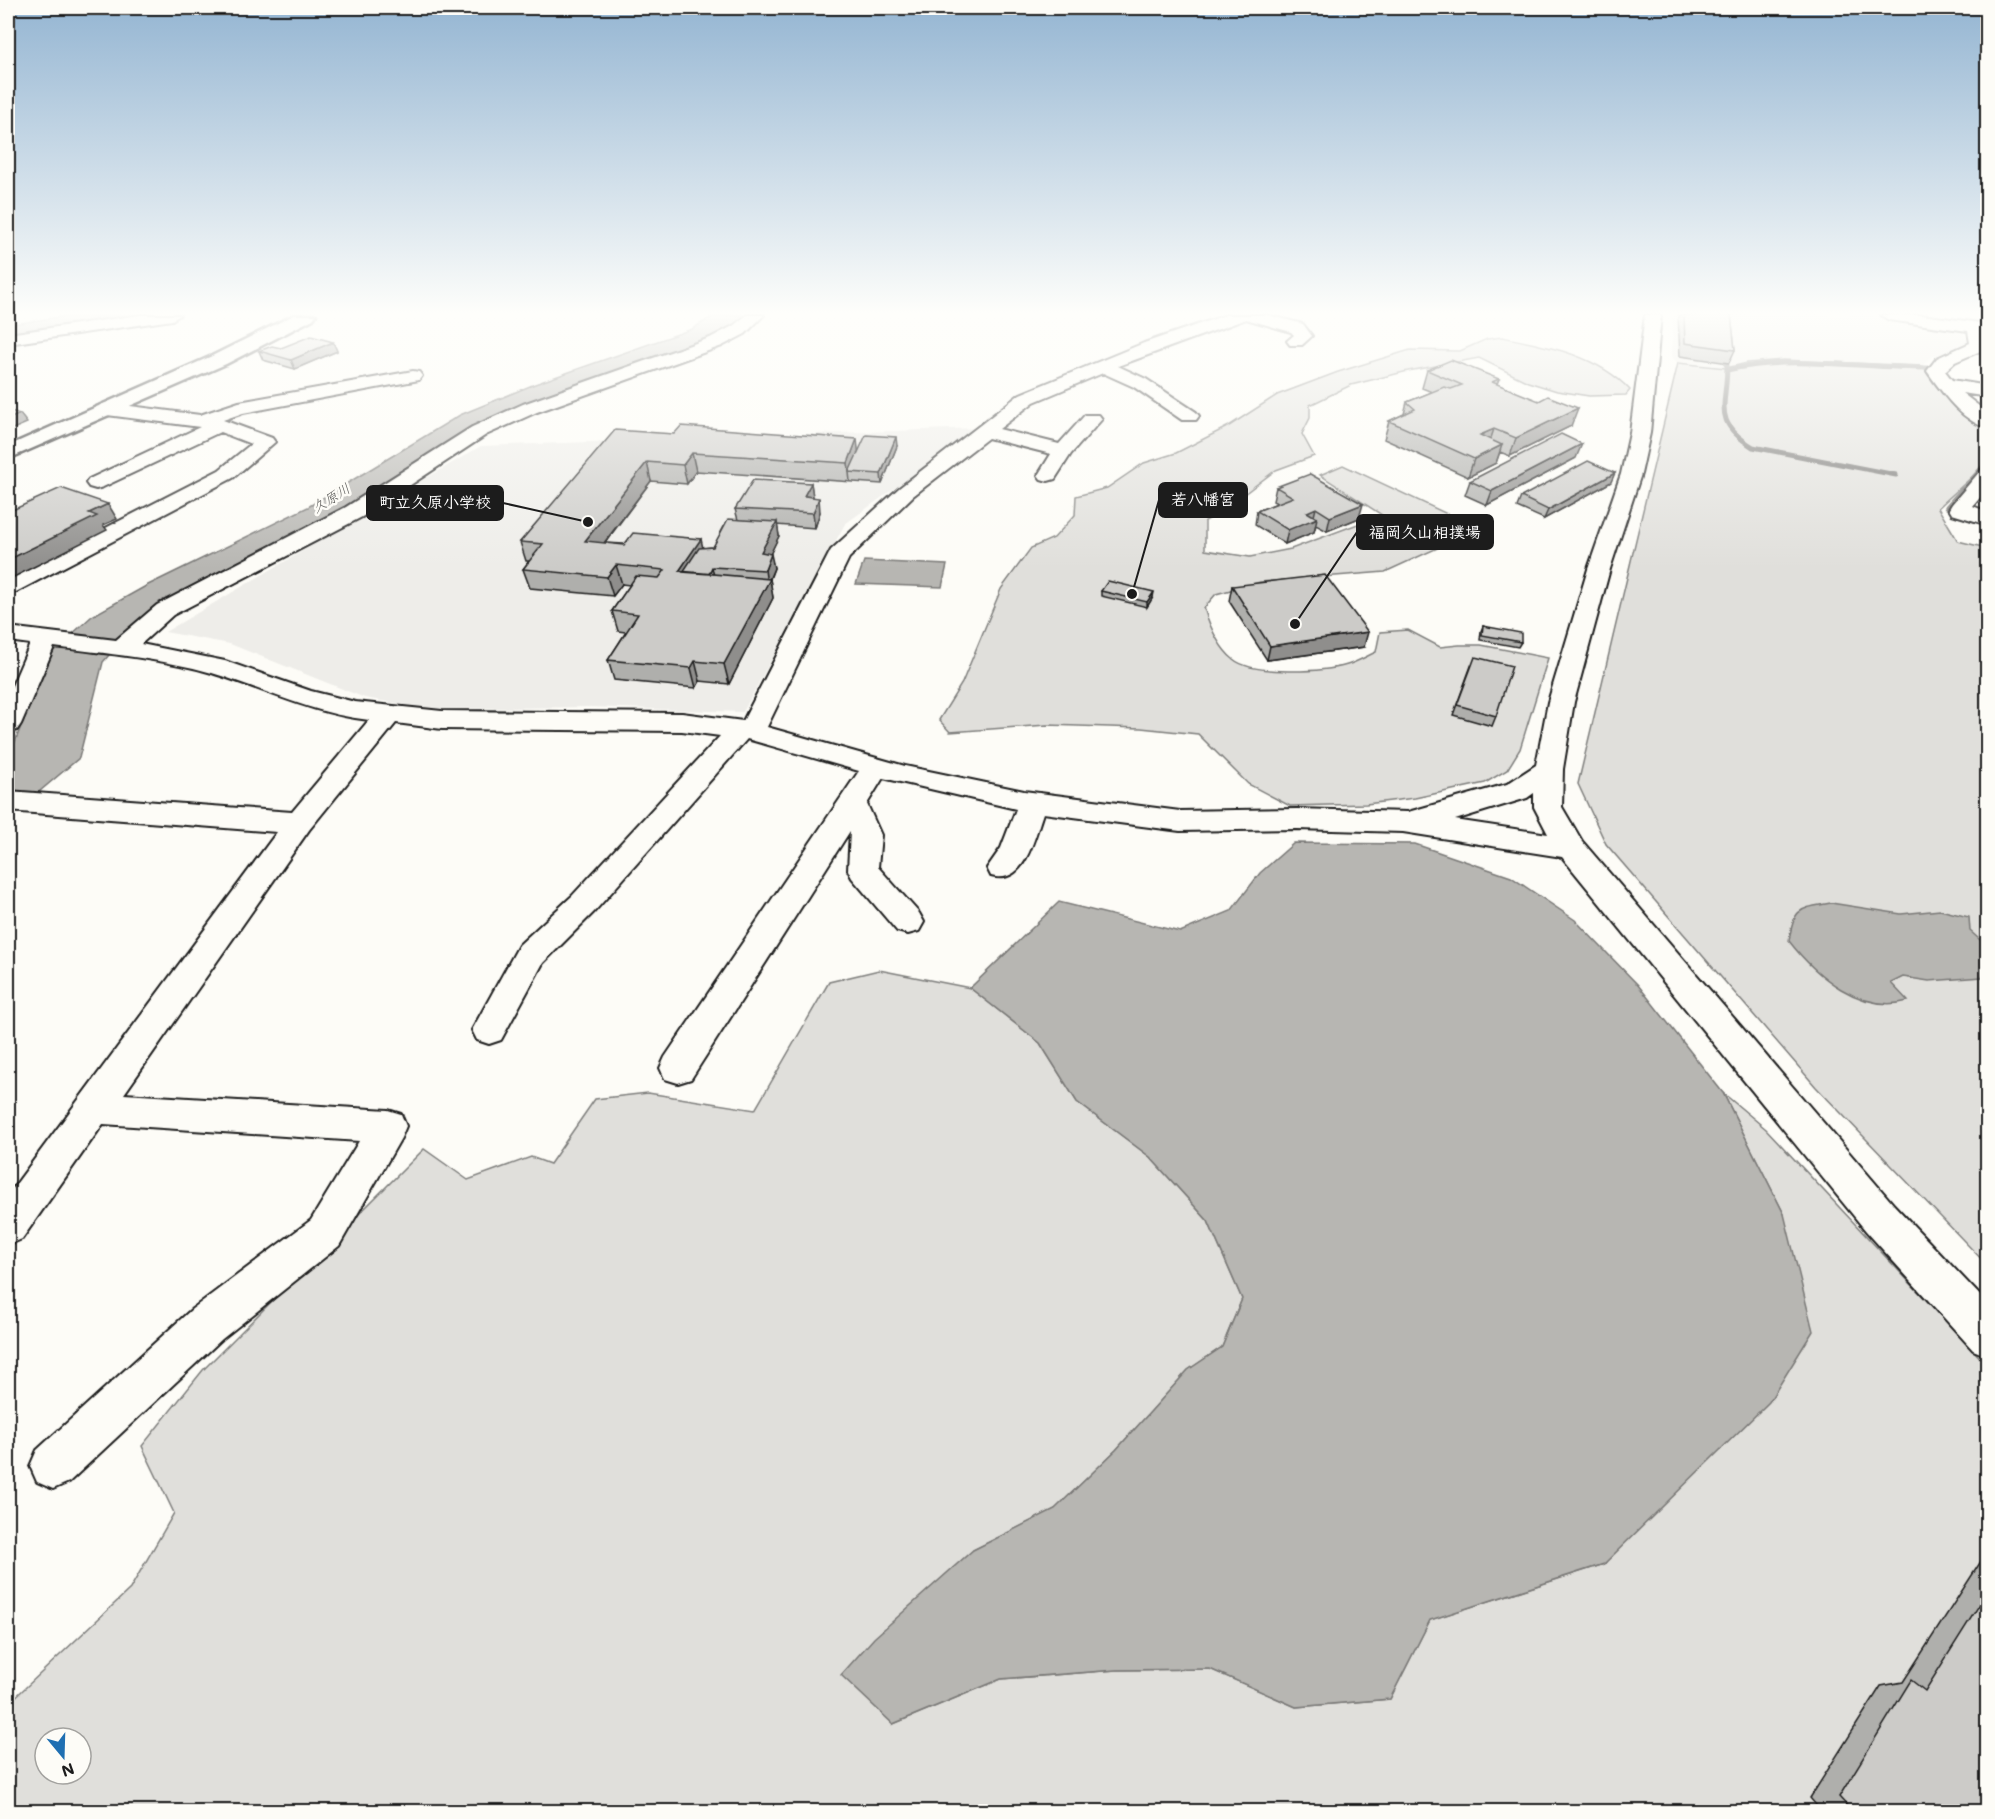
<svg xmlns="http://www.w3.org/2000/svg" width="1995" height="1819" viewBox="0 0 1995 1819" font-family="Mali,'Klee One',sans-serif">
<style>
.built{fill:#eeede9}
.green{fill:#e0dfdb;stroke:#7e7e7c;stroke-width:1.5;fill-rule:evenodd}
.water{fill:#b7b6b2;stroke:#797876;stroke-width:1.5}
.lines{fill:none;stroke-linecap:round;stroke-linejoin:round}
.stream-far1{stroke:#797876;stroke-width:5}
.stream{stroke:#797876;stroke-width:7}
.minor-casing{stroke:#1c1c1c;stroke-width:4}
.major-casing{stroke:#1c1c1c;stroke-width:5}
.minor{fill:#fdfcf7;fill-rule:evenodd}
.major{fill:#fdfcf7;fill-rule:evenodd}
.wall{fill:#afafac;stroke:#1c1c1c;stroke-width:1.5}
.shaded-wall{fill:#8f8e8c;stroke:#1c1c1c;stroke-width:1.5}
.building{fill:#cccbc8;stroke:#1c1c1c;stroke-width:1.5}
.labels{text-anchor:middle;stroke-width:5;stroke-linejoin:round;paint-order:stroke}
.far-water-label{font-size:14px;font-style:italic;fill:#5a5a58;stroke:#fdfcf7}
.leader{fill:none;stroke:#1c1c1c;stroke-width:2}
.callout-dot{fill:#1c1c1c;stroke:#fdfcf7;stroke-width:2}
.callout{fill:#1c1c1c;stroke:#1c1c1c;stroke-width:2}
.callout-label{font-size:16px;text-anchor:middle;font-weight:bold;fill:#fff}
</style>
<rect width="100%" height="100%" fill="#fdfcf7"/>
<filter id="ink" filterUnits="userSpaceOnUse"><feTurbulence type="fractalNoise" baseFrequency=".0167" numOctaves="2"/><feDisplacementMap in="SourceGraphic" scale="12" xChannelSelector="R" yChannelSelector="G"/><feConvolveMatrix kernelMatrix="1 2 1 2 8 2 1 2 1" color-interpolation-filters="sRGB"/></filter>
<g filter="url(#ink)">
<path class="built" d="M 1673,315 L 1865,315 L 1962,329 L 1969,345 L 1931,357 L 1923,366 L 1783,360 L 1747,363 L 1726,368 L 1678,363 L 1672,359 Z
M 978,428 L 845,524 L 743,712 L 589,707 L 427,709 L 365,698 L 230,644 L 165,632 L 481,446 Z"/>
<path class="green" d="M 1502,337 C 1547,346 1597,355 1630,390 L 1626,395 L 1589,396 L 1557,391 L 1528,382 L 1479,358 L 1408,371 L 1351,385 L 1310,405 L 1310,418 L 1302,434 L 1314,456 L 1276,470 L 1235,501 L 1233,507 L 1205,521 L 1205,550 L 1250,557 L 1291,549 L 1382,515 L 1320,475 L 1343,465 L 1479,529 L 1385,572 L 1260,582 L 1216,594 L 1204,608 C 1210,627 1218,647 1233,659 C 1253,676 1323,672 1347,665 C 1357,662 1367,656 1376,652 L 1380,632 L 1408,630 L 1440,647 L 1459,645 L 1481,645 L 1548,658 L 1520,749 L 1507,770 L 1485,783 L 1415,798 L 1366,804 L 1290,806 L 1248,784 L 1198,734 L 1141,728 L 1047,725 L 950,732 L 939,720 L 962,683 L 1001,589 L 1031,548 L 1054,538 L 1075,515 L 1076,496 L 1107,488 L 1144,463 L 1176,453 L 1229,426 L 1277,395 L 1338,372 L 1410,350 L 1460,351 L 1487,339 Z
M 1783,360 L 1923,366 C 1936,394 1961,408 1987,424 L 1987,463 L 1938,508 L 1958,541 L 1987,548 L 1987,1265 L 1816,1087 L 1606,844 L 1578,784 L 1678,363 L 1726,368 L 1747,363 Z
M 879,970 L 970,988 L 1040,1043 L 1077,1102 L 1150,1157 L 1208,1221 L 1242,1299 L 1222,1347 L 1188,1370 L 1116,1450 L 1055,1509 L 973,1550 L 893,1724 L 1001,1679 L 1116,1670 L 1210,1669 L 1296,1707 L 1390,1699 L 1430,1620 L 1605,1564 L 1784,1214 L 1723,1093 L 1766,1129 L 1987,1365 L 1987,1811 L 8,1812 L 8,1704 L 130,1589 L 174,1513 L 142,1446 L 203,1370 L 424,1149 L 468,1180 L 531,1157 L 550,1164 L 595,1099 L 648,1093 L 755,1110 L 829,982 ZM 45,1738 L 81,1738 L 81,1774 L 45,1774 Z"/>
<path class="water" d="M 72,315 L 157,315 L 8,335 L 8,325 Z
M 715,315 L 746,315 L 733,328 L 701,342 L 481,422 L 356,503 L 135,625 L 103,662 L 79,758 L 8,818 L 8,760 L 48,656 L 92,616 L 146,586 L 308,507 L 460,415 L 535,384 L 692,329 Z
M 864,561 L 947,565 L 942,587 L 856,584 Z
M 1294,843 L 1415,844 L 1511,877 L 1575,920 L 1638,985 L 1723,1093 L 1784,1214 L 1813,1331 L 1769,1402 L 1604,1564 L 1430,1620 L 1390,1699 L 1296,1707 L 1210,1669 L 1116,1670 L 1001,1679 L 893,1724 L 841,1675 L 874,1638 L 973,1550 L 1055,1509 L 1116,1450 L 1188,1370 L 1222,1347 L 1242,1299 L 1208,1221 L 1150,1157 L 1077,1102 L 1040,1043 L 970,988 L 1059,902 L 1180,932 L 1231,911 L 1260,873 Z
M 1831,903 L 1901,914 L 1940,910 L 1969,917 L 1970,931 L 1987,946 L 1987,966 L 1982,977 L 1929,981 L 1903,977 L 1891,983 L 1908,1001 C 1861,1014 1816,976 1789,941 C 1794,907 1799,909 1831,903 Z"/>
<g class="lines">
<path class="stream-far1" d="M 1722,350 L 1724,362 L 1727,365 C 1727,406 1711,421 1753,447 L 1896,475
M 1727,370 C 1794,355 1859,368 1927,368 L 1935,379
M 1962,491 L 1988,461"/>
<path class="stream" d="M 1948,507 L 1963,490"/>
<defs>
<path id="minor" d="M 140,315 L 180,315 L 172,320 L 8,344 L 8,334 Z
M 747,315 L 764,315 L 745,334 L 722,346 L 537,412 L 486,435 L 362,517 L 173,615 L 141,644 L 225,661 L 311,691 L 355,702 L 442,711 L 682,713 L 743,721 L 831,550 L 899,488 L 1020,394 L 1144,343 L 1226,315 L 1268,315 L 1303,324 L 1312,336 L 1302,345 L 1290,345 L 1287,341 L 1294,335 L 1291,332 L 1246,319 L 1118,366 L 1146,379 L 1196,412 L 1199,416 L 1196,420 L 1182,420 L 1134,387 L 1103,373 L 1034,402 L 999,429 L 1059,444 L 1085,415 L 1099,415 L 1102,419 L 1071,454 L 1055,479 L 1048,481 L 1041,479 L 1038,475 L 1051,454 L 988,438 L 913,496 L 849,558 L 767,727 L 905,766 L 1024,791 L 1180,811 L 1297,809 L 1408,812 L 1507,784 L 1536,765 L 1548,702 L 1588,569 L 1621,474 L 1630,433 L 1645,315 L 1661,315 L 1650,433 L 1641,474 L 1610,569 L 1574,702 L 1563,769 L 1562,807 L 1582,841 L 1894,1205 L 1988,1304 L 1988,1356 L 1973,1350 L 1866,1231 L 1562,857 L 1403,832 L 1297,829 L 1180,831 L 1043,813 C 1034,838 1025,886 991,876 L 987,868 L 1001,848 L 1016,809 L 883,778 L 867,804 L 881,835 L 878,867 L 919,913 L 924,922 L 919,931 L 908,934 L 897,931 L 852,878 L 848,870 L 850,831 L 691,1079 L 678,1083 L 665,1079 L 660,1068 L 665,1057 L 859,771 L 747,739 L 594,912 L 543,963 L 501,1040 L 489,1044 L 477,1040 L 472,1030 L 519,945 L 572,896 L 720,736 L 682,731 L 442,729 L 396,723 L 309,830 L 124,1094 L 388,1110 L 401,1114 L 406,1126 L 401,1138 L 339,1246 L 222,1339 L 69,1482 L 53,1489 L 37,1482 L 30,1466 L 37,1450 L 192,1309 L 311,1220 L 359,1141 L 103,1124 L 22,1239 L 8,1245 L 8,1195 L 277,832 L 8,811 L 8,791 L 292,812 L 369,720 C 314,714 264,689 212,673 C 164,659 103,653 54,647 L 21,724 L 17,730 L 8,733 L 8,695 L 30,644 L 8,641 L 8,627 L 116,640 L 157,605 L 346,507 L 472,427 L 523,404 L 710,338 L 733,326 ZM 1534,793 L 1534,807 L 1548,834 L 1455,820 L 1527,798 Z
M 1881,315 L 1922,315 L 1988,324 L 1988,334 L 1985,334 L 1988,345 L 1985,349 L 1955,362 L 1945,371 L 1952,380 L 1988,386 L 1988,397 L 1962,393 L 1988,413 L 1988,428 C 1961,421 1942,392 1927,371 L 1937,358 L 1970,343 L 1968,331 L 1889,320 Z
M 413,371 L 419,372 L 422,376 L 419,380 L 243,413 L 223,420 L 272,438 L 275,442 L 233,478 L 16,592 L 8,594 L 8,578 L 219,470 L 251,444 L 220,432 L 103,487 L 96,489 L 89,487 L 86,483 L 89,479 L 200,427 L 107,415 L 100,413 L 98,409 L 100,405 L 107,403 L 200,415 L 239,402 Z
M 1988,468 L 1988,488 L 1973,506 L 1988,512 L 1988,525 L 1952,514 L 1949,509 L 1952,504 L 1981,470 Z"/>
<path id="major" d="M 294,315 L 316,315 L 313,319 L 226,364 L 8,459 L 8,446 L 212,356 Z"/>
</defs>
<use href="#minor" class="minor-casing"/>
<use href="#major" class="major-casing"/>
<use href="#minor" class="minor"/>
<use href="#major" class="major"/>
</g>
<path class="wall" d="M 1678,315 L 1731,315 L 1735,350 L 1729,363 L 1680,356 Z
M 333,342 L 337,351 L 295,369 L 263,360 L 259,351 Z
M 1427,370 L 1499,379 L 1497,384 L 1571,426 L 1510,456 L 1500,452 L 1496,463 L 1468,477 L 1384,439 L 1389,421 L 1404,414 L 1407,402 L 1432,392 L 1422,388 Z
M 674,434 L 858,453 L 897,446 L 882,484 L 696,471 L 687,484 L 651,481 L 605,543 L 703,548 L 713,547 L 738,520 L 735,509 L 811,483 L 813,497 L 820,512 L 815,528 L 777,525 L 779,536 L 770,554 L 774,568 L 770,579 L 773,598 L 729,684 L 700,681 L 696,688 L 614,680 L 608,660 L 626,632 L 618,631 L 612,611 L 630,585 L 622,584 L 613,596 L 530,588 L 523,569 L 529,561 L 526,561 L 520,542 Z
M 1576,458 L 1487,505 L 1465,495 L 1470,481 Z
M 1611,482 L 1544,519 L 1517,507 L 1521,497 Z
M 1276,487 L 1359,518 L 1327,531 L 1316,525 L 1314,532 L 1285,544 L 1255,525 L 1257,511 L 1277,503 L 1273,501 Z
M 1232,586 L 1364,647 L 1267,660 L 1229,601 Z
M 1101,591 L 1153,597 L 1147,607 L 1101,596 Z
M 1483,626 L 1521,642 L 1518,647 L 1480,640 L 1481,631 Z
M 1471,666 L 1496,716 L 1492,726 L 1453,715 Z
M 1987,1552 L 1988,1552 L 1988,1812 L 1822,1812 L 1810,1798 L 1881,1686 L 1903,1682 Z"/>
<path class="shaded-wall" d="M 333,342 L 337,351 L 295,369 L 291,360 Z
M 1578,408 L 1571,426 L 1510,456 L 1516,438 Z
M 20,414 L 27,423 L 8,431 L 8,419 Z
M 1494,429 L 1488,447 L 1480,435 Z
M 896,437 L 897,446 L 882,484 L 881,474 Z
M 857,439 L 859,458 L 849,472 L 850,482 L 848,463 Z
M 1582,444 L 1576,458 L 1487,505 L 1492,491 Z
M 1502,445 L 1496,463 L 1468,477 L 1474,459 Z
M 692,453 L 696,471 L 687,484 L 683,465 Z
M 647,462 L 651,481 L 591,560 L 585,541 Z
M 1615,473 L 1611,482 L 1544,519 L 1548,510 Z
M 811,483 L 813,497 L 804,496 Z
M 819,498 L 820,512 L 815,528 L 813,513 Z
M 108,504 L 117,519 L 103,525 L 107,530 L 8,580 L 8,560 L 89,513 Z
M 1363,504 L 1359,518 L 1327,531 L 1330,517 Z
M 1316,508 L 1313,520 L 1317,518 L 1314,532 L 1285,544 L 1288,530 L 1307,512 Z
M 777,522 L 779,536 L 764,567 L 761,552 Z
M 701,539 L 705,558 L 681,575 L 679,571 Z
M 771,554 L 774,568 L 769,580 L 770,579 L 773,598 L 729,684 L 724,664 L 767,584 L 765,570 Z
M 616,565 L 622,584 L 613,596 L 607,577 Z
M 712,567 L 715,581 L 708,575 Z
M 1154,592 L 1153,597 L 1147,607 L 1147,602 Z
M 1368,632 L 1364,647 L 1267,660 L 1270,646 Z
M 695,661 L 700,681 L 696,688 L 691,668 Z"/>
<path class="building" d="M 1684,315 L 1731,315 L 1735,350 L 1685,343 Z
M 311,336 L 333,342 L 291,360 L 259,351 L 272,346 L 281,348 Z
M 1451,360 L 1499,379 L 1492,382 L 1539,401 L 1548,396 L 1578,408 L 1516,438 L 1494,429 L 1480,435 L 1502,445 L 1474,459 L 1389,421 L 1415,409 L 1407,402 L 1444,387 L 1451,389 L 1462,385 L 1427,370 Z
M 8,410 L 20,414 L 8,419 Z
M 681,426 L 857,439 L 848,463 L 692,453 L 683,465 L 647,462 L 585,541 L 624,545 L 633,533 L 701,539 L 679,571 L 770,579 L 724,664 L 695,661 L 691,668 L 608,660 L 638,614 L 612,611 L 636,576 L 659,578 L 665,570 L 616,565 L 607,577 L 523,569 L 543,544 L 520,542 L 615,430 L 674,434 Z
M 1561,434 L 1582,444 L 1492,491 L 1470,481 Z
M 866,435 L 896,437 L 881,474 L 849,472 Z
M 1588,461 L 1615,473 L 1548,510 L 1521,497 Z
M 1310,474 L 1363,504 L 1330,517 L 1316,508 L 1307,512 L 1317,518 L 1288,530 L 1257,511 L 1293,497 L 1276,487 Z
M 753,480 L 811,483 L 804,496 L 819,498 L 813,513 L 735,509 Z
M 61,488 L 108,504 L 89,513 L 97,516 L 8,560 L 8,512 Z
M 728,519 L 777,522 L 761,552 L 771,554 L 765,570 L 712,567 L 709,574 L 683,572 L 699,548 L 713,547 Z
M 1325,575 L 1368,632 L 1270,646 L 1232,586 Z
M 1108,581 L 1154,592 L 1147,602 L 1101,591 Z
M 1483,626 L 1521,633 L 1521,642 L 1482,635 Z
M 1475,657 L 1512,666 L 1496,716 L 1457,705 Z
M 1988,1591 L 1988,1812 L 1853,1812 L 1839,1797 L 1911,1680 L 1925,1691 Z"/>
</g>
<linearGradient id="sky" x2="0" y2="1"><stop stop-color="#94b5d2"/><stop offset="0.55" stop-color="#fefefb"/><stop offset="1" stop-color="#fefefb" stop-opacity="0"/></linearGradient>
<rect width="1995" height="569" fill="url(#sky)"/>
<g class="labels">
<g class="far-water-label">
<text transform="translate(331 498) rotate(-32)" y="5">久原川</text>
</g>
</g>
<path class="leader" d="M1132 594L1159 500M588 522L503 503M1295 624L1357 532"/>
<g class="callout-dot">
<circle cx="1132" cy="594" r="6"/>
<circle cx="588" cy="522" r="6"/>
<circle cx="1295" cy="624" r="6"/>
</g>
<g class="callout">
<rect x="1159" y="483" width="88" height="34" rx="6"/>
<rect x="367" y="486" width="136" height="34" rx="6"/>
<rect x="1357" y="515" width="136" height="34" rx="6"/>
</g>
<g class="callout-label">
<text x="1203" y="505">若八幡宮</text>
<text x="435" y="508">町立久原小学校</text>
<text x="1425" y="538">福岡久山相撲場</text>
</g>
<rect width="1995" height="1819" fill="none" stroke="#fdfcf7" stroke-width="30"/>
<rect x="15" y="15" width="1965" height="1789" fill="none" stroke="#1c1c1c" stroke-width="2" filter="url(#ink)"/>
<g transform="translate(63 1756) rotate(161)"><circle r="28" fill="#fdfcf7" stroke="#a3a29f" stroke-width="1.5"/>
<path d="M0-4.5L10 22L0 15L-10 22Z" fill="#1f6fb2"/>
<text y="-9" font-size="16" font-weight="bold" text-anchor="middle" fill="#1c1c1c">N</text>
</g>
</svg>
